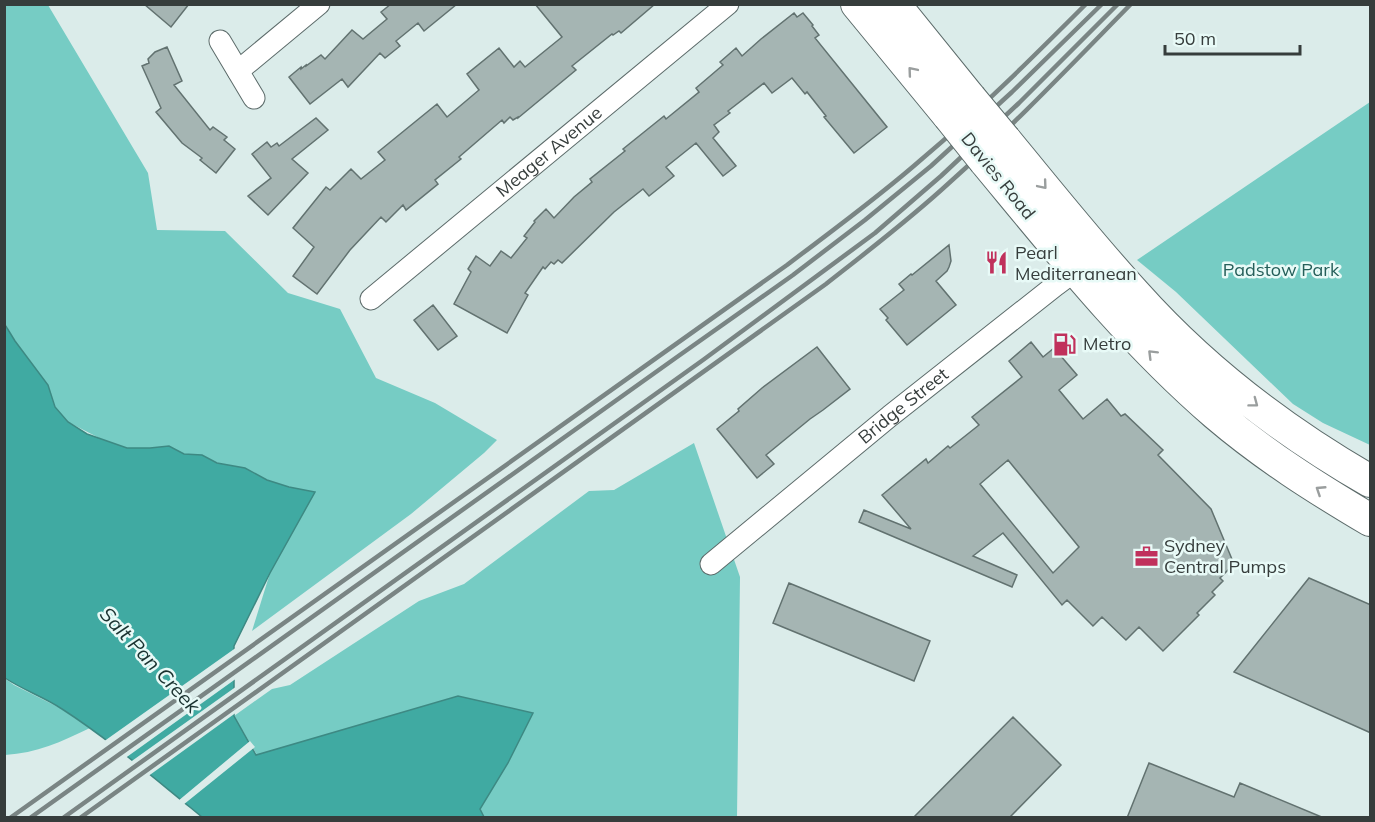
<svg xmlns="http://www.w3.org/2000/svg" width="1375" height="822" viewBox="0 0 1375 822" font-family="Mulish,sans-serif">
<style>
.green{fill:#76ccc4}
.water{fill:#40aaa2;stroke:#3d8983;stroke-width:1.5}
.pier{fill:#dbecea}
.building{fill:#a5b5b3;stroke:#627270;stroke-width:1.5;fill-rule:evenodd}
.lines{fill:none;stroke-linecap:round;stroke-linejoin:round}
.minor-casing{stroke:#5c6b6a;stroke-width:23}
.highway-casing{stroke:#5c6b6a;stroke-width:34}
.minor{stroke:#fff;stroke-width:21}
.highway{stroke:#fff;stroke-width:32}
.rail{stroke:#7a8584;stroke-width:4.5}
.highway-bridge-casing{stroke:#5c6b6a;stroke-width:34;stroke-linecap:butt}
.highway-bridge{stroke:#fff;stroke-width:32}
.oneway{stroke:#9a9e9e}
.labels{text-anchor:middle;stroke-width:5;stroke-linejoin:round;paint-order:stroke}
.street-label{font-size:18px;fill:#363d3c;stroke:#e8faf7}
.poi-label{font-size:18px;fill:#363d3c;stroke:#e8faf7;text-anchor:start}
.park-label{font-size:18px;fill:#255f5a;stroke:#e8faf7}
.water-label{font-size:20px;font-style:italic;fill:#1a3230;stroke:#e8faf7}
</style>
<rect width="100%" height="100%" fill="#dbecea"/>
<path class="green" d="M 4,5 L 48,5 L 148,173 L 157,230 L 225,231 L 288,293 L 340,309 L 376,378 L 435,403 L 497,440 L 484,453 L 411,514 L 252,631 L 270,573 L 314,492 L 289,487 L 267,480 L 245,468 L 217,463 L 202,455 L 184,455 L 169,446 L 150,448 L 127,448 L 107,442 L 68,422 L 55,407 L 48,385 L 15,341 L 5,323 Z
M 1370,102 L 1370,445 L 1323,423 L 1293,404 L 1176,292 L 1137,260 Z
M 694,443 L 740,577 L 737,817 L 484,817 L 480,809 L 508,763 L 533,713 L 458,696 L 257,755 L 234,716 L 272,689 L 290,685 L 419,601 L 464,584 L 589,491 L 614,490 Z
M 4,678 L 14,685 L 60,708 L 90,728 C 61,742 37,753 5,755 Z"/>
<path class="water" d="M 4,323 L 15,341 L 48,385 L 55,407 L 68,422 L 87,434 L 127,448 L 150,448 L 169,446 L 184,454 L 202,455 L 217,463 L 245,468 L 267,480 L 289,487 L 315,492 L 270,573 L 234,646 L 234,716 L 256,755 L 458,696 L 533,713 L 508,763 L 480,809 L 484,817 L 202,817 L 191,808 C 149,774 107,738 62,709 C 44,697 23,690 5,678 Z"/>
<path class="pier" d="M 237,647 L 237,678 L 124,759 L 103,742 Z
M 237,686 L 237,712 L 147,777 L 129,763 Z
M 250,741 L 255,747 L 183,805 L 178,801 Z"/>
<path class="building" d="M 144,4 L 189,4 L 171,27 Z
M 391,4 L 457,4 L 424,31 L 418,23 L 396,41 L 400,46 L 385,58 L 380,53 L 348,87 L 342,79 L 310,104 L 289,77 L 301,67 L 301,69 L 306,65 L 306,66 L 321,55 L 325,59 L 352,30 L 363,39 L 387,19 L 381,12 Z
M 535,4 L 655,4 L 621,33 L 619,31 L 613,35 L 612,34 L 572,66 L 576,70 L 518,118 L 518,117 L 513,120 L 510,117 L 504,123 L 502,120 L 459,157 L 461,159 L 435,180 L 438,184 L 406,210 L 403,205 L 386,222 L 381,217 L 350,250 L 317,294 L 293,276 L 314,247 L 293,228 L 326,187 L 330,190 L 351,169 L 361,179 L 385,160 L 378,152 L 437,104 L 447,117 L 479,90 L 467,74 L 499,48 L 514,67 L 520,61 L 525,67 L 562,37 Z
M 794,13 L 797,17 L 803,13 L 813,25 L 812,26 L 819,35 L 815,38 L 887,127 L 854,153 L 824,117 L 826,116 L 807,92 L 805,94 L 792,78 L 772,93 L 764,83 L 728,111 L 730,113 L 714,125 L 719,132 L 713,138 L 736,166 L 723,176 L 696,143 L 666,167 L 674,176 L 649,196 L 643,189 L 614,212 L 562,263 L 558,260 L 554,264 L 551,262 L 545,269 L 543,267 L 525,293 L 528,295 L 507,333 L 454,304 L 471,272 L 468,269 L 476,256 L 490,266 L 501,251 L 511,258 L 527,238 L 524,236 L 535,222 L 534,221 L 546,209 L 554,218 L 574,197 L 592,182 L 590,179 L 625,151 L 623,149 L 664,116 L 666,119 L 699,92 L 696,88 L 723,65 L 720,62 L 736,48 L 742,56 L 761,39 Z
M 167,47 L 182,81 L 174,85 L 210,130 L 213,127 L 227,137 L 224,140 L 235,149 L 216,173 L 200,160 L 202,158 L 182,143 L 156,112 L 161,108 L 142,66 L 149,63 L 148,59 L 155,52 Z
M 316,118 L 328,130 L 292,159 L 308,173 L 268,215 L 248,196 L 271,178 L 252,154 L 267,142 L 271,147 L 277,143 L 279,146 Z
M 949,245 L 951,261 L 949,267 L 947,271 L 936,281 L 956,305 L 907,345 L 886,320 L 888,318 L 880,309 L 904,290 L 899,284 L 911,274 L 912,275 Z
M 433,305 L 457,336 L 438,350 L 414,320 Z
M 1031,342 L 1043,357 L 1054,348 L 1077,375 L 1059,390 L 1083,419 L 1107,399 L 1121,416 L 1125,414 L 1163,450 L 1158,455 L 1211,509 L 1234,564 L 1220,578 L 1223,581 L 1212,592 L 1215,595 L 1197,613 L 1199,615 L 1163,651 L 1139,627 L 1126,640 L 1102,617 L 1093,626 L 1067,600 L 1062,605 L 1003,533 L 973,556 L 1017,575 L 1012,587 L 859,522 L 864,510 L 911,529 L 882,495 L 926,459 L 928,463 L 948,446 L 950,448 L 979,425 L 972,417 L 1022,377 L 1009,361 ZM 1008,460 L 1079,547 L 1053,573 L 980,484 Z
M 817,347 L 850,389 L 823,410 L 810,419 L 766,455 L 774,464 L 757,478 L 717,429 L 739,411 L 738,409 L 762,388 Z
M 1309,578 L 1371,605 L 1371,733 L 1234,672 Z
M 789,583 L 930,641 L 914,681 L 773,623 Z
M 1013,717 L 1061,765 L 1009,818 L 913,818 Z
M 1149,763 L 1234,797 L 1240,783 L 1324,818 L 1127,818 Z"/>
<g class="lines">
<defs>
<g id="minor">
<path d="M 220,41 L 254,98"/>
<path d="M 238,71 L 319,4"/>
<path id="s1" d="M 371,299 L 728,4"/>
<path id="s2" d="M 711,564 L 890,416 L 1056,285 L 1076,270 L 1086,265"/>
</g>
<path id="highway" d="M 857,4 L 949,116
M 894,4 L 970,98
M 1005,140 C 1048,192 1090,245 1135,294 C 1202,369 1283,431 1370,481
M 985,161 C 1058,249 1129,339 1216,414 C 1264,455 1316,488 1370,520"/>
</defs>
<use href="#minor" class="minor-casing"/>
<use href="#highway" class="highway-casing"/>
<use href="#minor" class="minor"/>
<use href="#highway" class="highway"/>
<path class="rail" d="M 10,818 L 787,265 C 833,230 880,196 923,158 C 980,110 1033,57 1086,4
M 30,818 L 677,357 L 793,275 L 865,220 L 931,166 L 1012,92 L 1102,4
M 63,818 L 703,360 L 875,233 L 941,176 L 1019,103 L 1118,4
M 80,818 L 826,284 C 868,251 910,219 949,183 C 1013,126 1071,65 1131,4"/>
<defs>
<path id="highway-bridge" d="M 970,98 L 1005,140
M 949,116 L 985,161"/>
</defs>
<use href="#highway-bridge" class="highway-bridge-casing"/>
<use href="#highway-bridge" class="highway-bridge"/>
</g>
<defs><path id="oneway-chevron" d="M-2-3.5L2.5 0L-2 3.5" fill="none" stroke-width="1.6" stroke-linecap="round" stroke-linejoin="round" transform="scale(1.5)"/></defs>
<g class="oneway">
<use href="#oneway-chevron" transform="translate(912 71) rotate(-130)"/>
<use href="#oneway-chevron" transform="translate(1043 185) rotate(50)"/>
<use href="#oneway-chevron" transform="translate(1152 354) rotate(-135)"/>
<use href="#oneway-chevron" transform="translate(1254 403) rotate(37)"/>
<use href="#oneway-chevron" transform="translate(1320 490) rotate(-147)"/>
</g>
<defs>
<symbol id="restaurant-bare" viewBox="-9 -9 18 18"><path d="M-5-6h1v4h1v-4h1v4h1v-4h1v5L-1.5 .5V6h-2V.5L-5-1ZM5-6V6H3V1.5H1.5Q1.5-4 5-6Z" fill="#c0315c" stroke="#e8faf7" stroke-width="2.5" paint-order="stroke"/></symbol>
<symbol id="fuel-bare" viewBox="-9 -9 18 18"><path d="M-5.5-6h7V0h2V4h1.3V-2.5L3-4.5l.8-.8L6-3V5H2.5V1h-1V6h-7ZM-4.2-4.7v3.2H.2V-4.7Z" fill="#c0315c" stroke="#e8faf7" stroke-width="2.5" paint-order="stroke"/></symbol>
<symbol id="office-bare" viewBox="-9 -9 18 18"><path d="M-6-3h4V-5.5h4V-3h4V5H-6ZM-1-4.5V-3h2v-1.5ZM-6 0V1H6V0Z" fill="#c0315c" stroke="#e8faf7" stroke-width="2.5" paint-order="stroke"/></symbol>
</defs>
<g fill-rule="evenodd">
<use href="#restaurant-bare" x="980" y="246" width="33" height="33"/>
<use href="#fuel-bare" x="1048" y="328" width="33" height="33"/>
<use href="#office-bare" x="1130" y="540" width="33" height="33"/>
</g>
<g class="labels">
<g class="street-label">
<text dy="6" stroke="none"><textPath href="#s1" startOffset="231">Meager Avenue</textPath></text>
<text transform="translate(998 176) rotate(51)" y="6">Davies Road</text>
<text dy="6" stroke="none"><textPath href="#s2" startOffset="249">Bridge Street</textPath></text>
</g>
<g class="poi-label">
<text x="1015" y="259">Pearl<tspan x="1015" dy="21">Mediterranean</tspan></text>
<text x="1083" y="350">Metro</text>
<text x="1164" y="552">Sydney<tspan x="1164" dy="21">Central Pumps</tspan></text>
</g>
<g class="park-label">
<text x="1281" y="276">Padstow Park</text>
</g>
<g class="water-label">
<text transform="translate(150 660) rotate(47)" y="7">Salt Pan Creek</text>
</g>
</g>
<rect width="1375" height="822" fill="none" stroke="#363d3c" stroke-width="12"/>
<path d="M1165 45v9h135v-9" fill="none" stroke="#363d3c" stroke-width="3"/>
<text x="1174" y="45" font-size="18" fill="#363d3c" stroke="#e8faf7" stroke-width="4.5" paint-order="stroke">50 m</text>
</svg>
